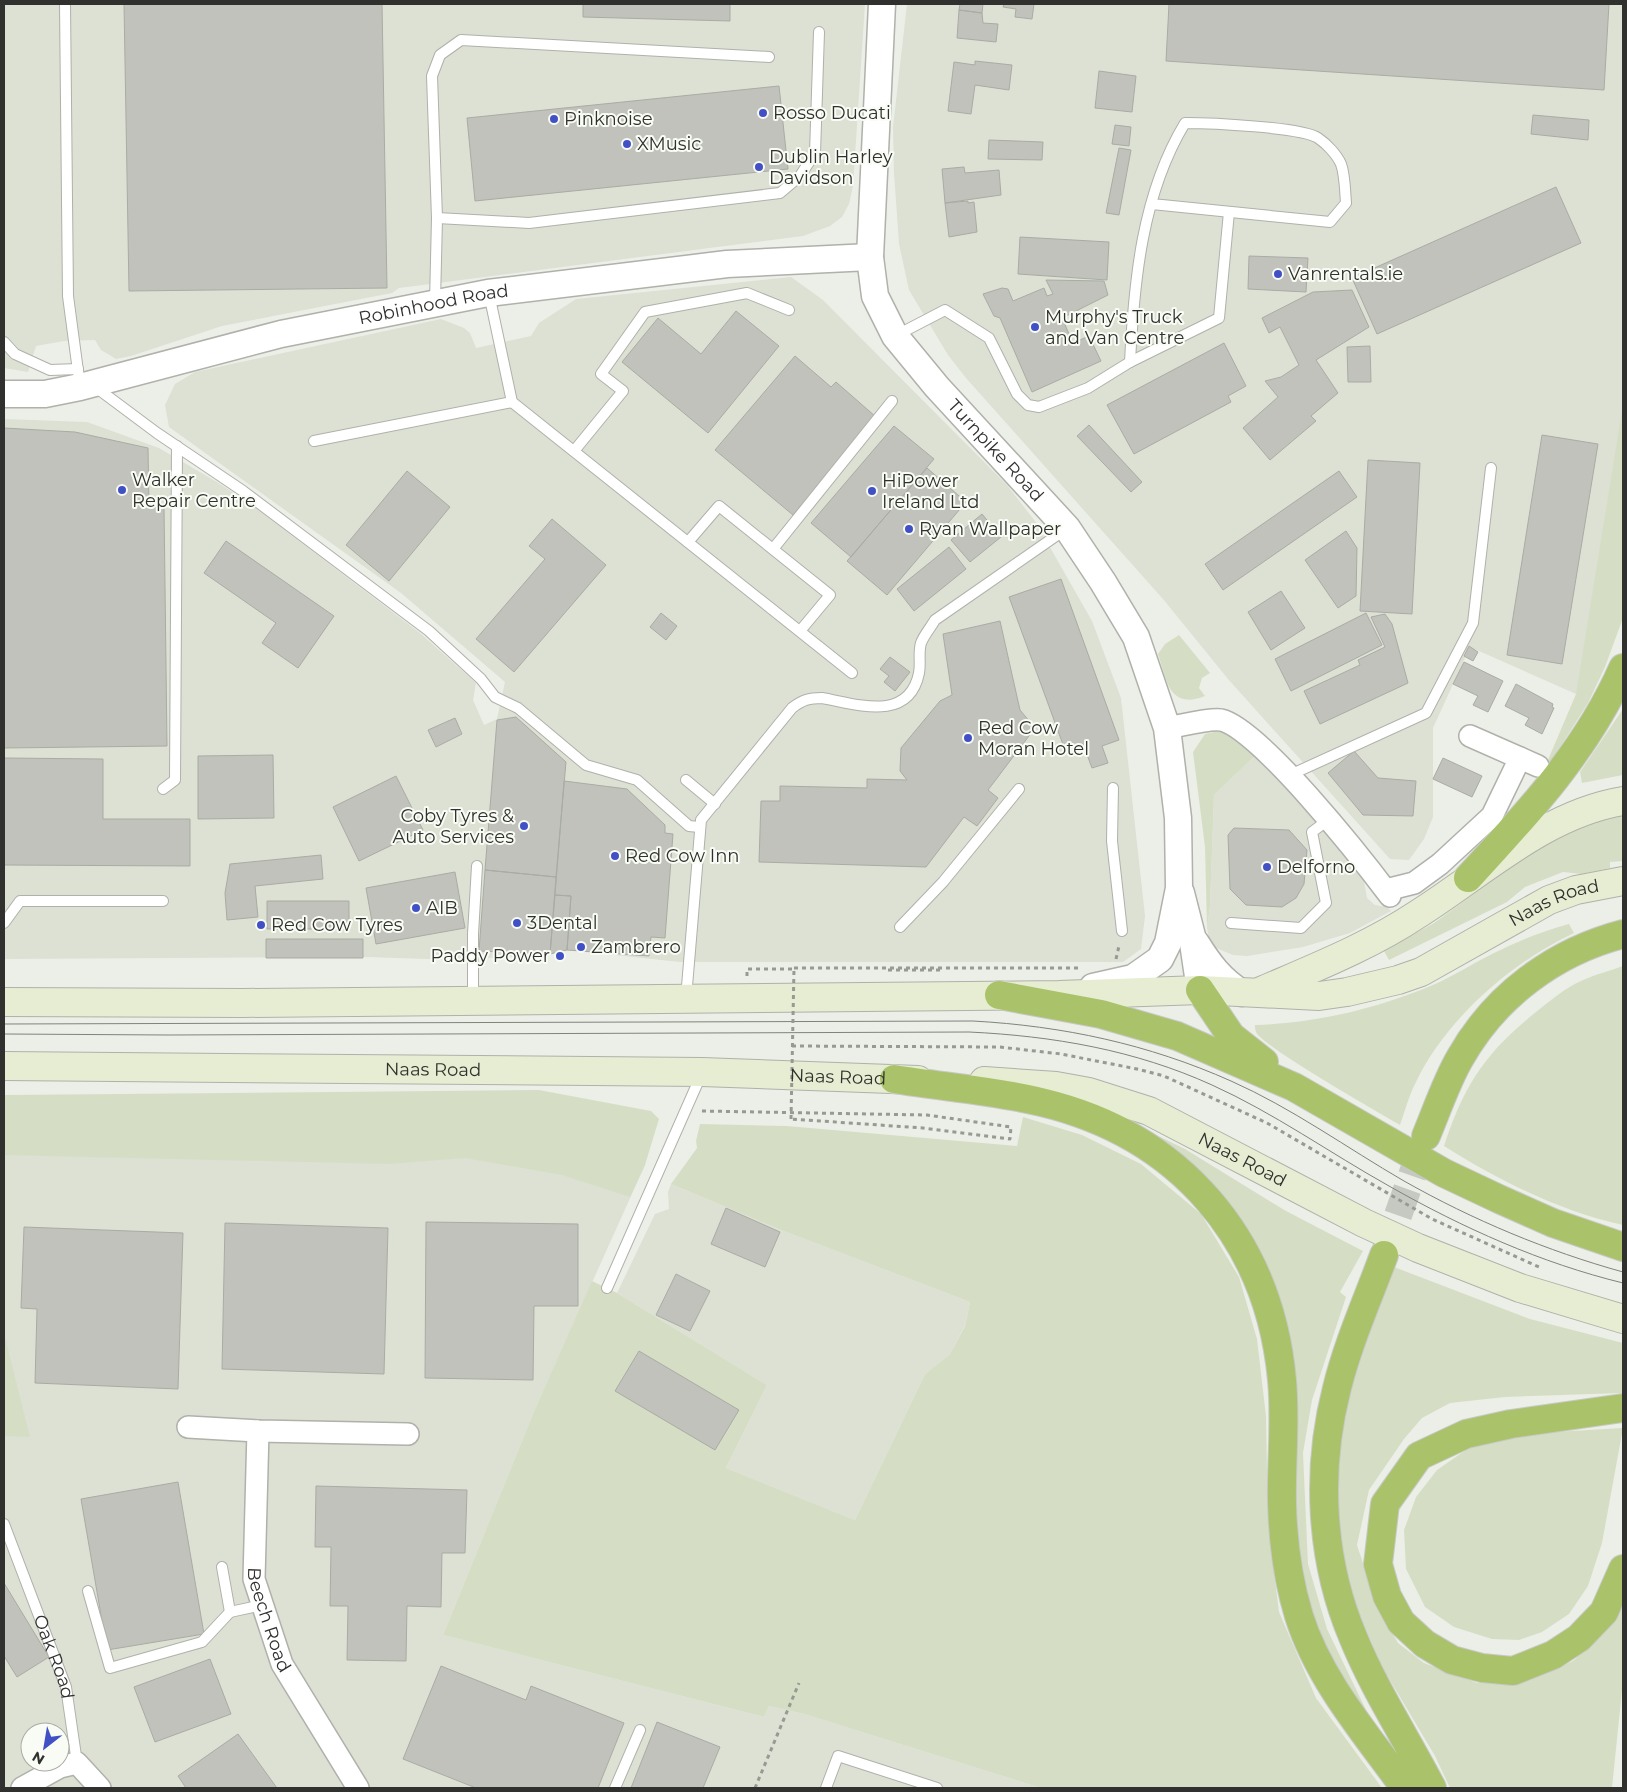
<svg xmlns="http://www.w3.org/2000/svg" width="1627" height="1792" viewBox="0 0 1627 1792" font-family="Montserrat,sans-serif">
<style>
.built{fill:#dce1d4;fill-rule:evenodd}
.grass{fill:#d5dec5}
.building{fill:#c0c2bb;stroke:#a9aca4}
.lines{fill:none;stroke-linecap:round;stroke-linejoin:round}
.motorway-tunnel{stroke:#c6c9c2;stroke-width:28;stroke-dasharray:28 14;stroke-linecap:butt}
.service-casing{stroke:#afb1aa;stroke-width:12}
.minor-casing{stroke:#afb1aa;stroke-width:24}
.tertiary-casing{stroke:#afb1aa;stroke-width:29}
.secondary-casing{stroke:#afb1aa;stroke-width:30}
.motorway-casing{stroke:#c9c9c9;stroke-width:30}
.path{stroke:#979993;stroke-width:3;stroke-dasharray:4 4;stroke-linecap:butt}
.service{stroke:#fff;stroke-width:10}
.minor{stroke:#fff;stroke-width:21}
.tertiary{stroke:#fff;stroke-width:26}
.secondary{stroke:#e6edd2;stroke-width:28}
.motorway{stroke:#aac36a;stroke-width:28}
.tram{stroke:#80827c;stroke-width:1}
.path-bridge{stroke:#979993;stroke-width:3;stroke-dasharray:4 4;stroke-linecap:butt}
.poi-dot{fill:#4151c5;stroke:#f9fcf4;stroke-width:2}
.labels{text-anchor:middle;stroke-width:4;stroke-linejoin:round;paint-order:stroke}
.poi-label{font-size:18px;fill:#30312e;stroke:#f9fcf4;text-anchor:start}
.street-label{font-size:18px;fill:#30312e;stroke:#f9fcf4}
</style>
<rect width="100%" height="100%" fill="#ecefe7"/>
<path class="built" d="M 4,4 L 865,4 L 853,186 L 849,204 L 842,217 L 830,226 L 803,236 L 399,288 L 392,293 L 222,326 L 131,356 L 116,359 L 101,350 L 95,340 L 64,341 L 36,346 L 28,372 L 4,368 Z
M 907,4 L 1623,4 L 1623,407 L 1588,652 L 1576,694 L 1470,647 L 1433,728 L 1433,817 L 1424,839 L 1409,860 L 1390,859 L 1228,679 L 1163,599 L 966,378 L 948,355 L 909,290 L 899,244 L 894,173 L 893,127 Z
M 791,277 L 823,300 L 1007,485 L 1035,521 L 1092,621 L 1121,698 L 1145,916 L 1141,949 L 1123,962 L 680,962 L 567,950 L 550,954 L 458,960 L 365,957 L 4,959 L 4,419 L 87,422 L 159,448 L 217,482 L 252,505 L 420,633 L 476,683 L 473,700 L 484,725 L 497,719 L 505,682 L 401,593 L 169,427 L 165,405 L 175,384 L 195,372 L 441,319 L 464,328 L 470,333 L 476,348 L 531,336 L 539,323 L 576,299 Z
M 1255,756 L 1334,840 L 1363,876 L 1367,898 L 1375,905 L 1387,907 L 1391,911 L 1350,933 L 1303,947 L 1247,956 L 1233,955 L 1216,948 L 1209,938 L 1207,928 L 1210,906 L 1214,795 Z
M 4,1095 L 645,1165 L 535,1409 L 443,1635 L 764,1717 L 769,1706 L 804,1714 L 1041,1788 L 4,1788 ZM 30,1732 L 60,1732 L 60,1762 L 30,1762 Z
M 671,1184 L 781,1230 L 970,1302 L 965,1325 L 950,1354 L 925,1374 L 855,1520 L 726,1468 L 767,1385 L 617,1293 L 655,1214 L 669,1209 L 668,1192 Z"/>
<path class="grass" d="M 1623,404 L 1623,618 L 1605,667 L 1588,703 L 1547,768 L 1545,767 L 1576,694 Z
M 1179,635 L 1210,673 L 1202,678 L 1199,688 L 1205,696 C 1169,710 1167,681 1158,654 L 1165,644 Z
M 1623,709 L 1623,775 L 1582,783 L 1580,772 Z
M 1219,731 L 1236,736 L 1257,754 L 1214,795 L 1210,906 L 1207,928 L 1205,847 L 1193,752 L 1205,734 Z
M 1623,811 L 1623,861 L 1610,862 L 1610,868 L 1581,874 L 1563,872 L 1525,887 L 1507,902 L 1389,960 L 1384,951 L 1434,923 L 1556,834 Z
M 1569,924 L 1574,933 C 1512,962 1446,1019 1416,1082 C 1409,1095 1405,1111 1400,1125 C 1378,1112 1263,1047 1256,1032 C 1255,1030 1255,1027 1255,1025 C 1316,1023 1376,1009 1433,985 C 1454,976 1473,963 1494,953 C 1518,941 1543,931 1569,924 Z
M 1623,966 L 1623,1225 C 1561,1212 1498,1180 1444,1146 C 1464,1085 1485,1053 1536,1012 C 1550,1001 1566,987 1583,980 C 1596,974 1610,971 1623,966 Z
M 539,1090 L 651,1111 L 659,1119 L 645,1165 L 630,1197 L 562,1175 L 465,1158 L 389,1164 L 4,1155 L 4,1095 Z
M 1023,1117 L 1082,1135 L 1141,1164 L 1201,1214 L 1239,1277 L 1257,1339 L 1266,1416 L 1268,1523 L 1279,1612 L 1316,1698 L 1382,1788 L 1041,1788 L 804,1714 L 769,1706 L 764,1717 L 443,1635 L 535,1409 L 592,1281 L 617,1293 L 767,1385 L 726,1468 L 855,1520 L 925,1374 L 950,1354 L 965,1326 L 970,1302 L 781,1230 L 671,1184 L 697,1148 L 696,1141 L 700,1124 L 787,1126 L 1017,1146 Z
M 1132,1123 L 1185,1149 L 1286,1211 L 1363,1251 L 1340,1292 L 1346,1297 L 1312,1400 L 1303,1453 L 1308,1564 L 1327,1629 L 1381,1741 L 1333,1672 L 1300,1578 L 1293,1508 L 1294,1410 L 1291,1350 L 1267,1267 L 1239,1221 Z
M 1394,1267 L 1530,1319 L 1623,1343 L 1623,1393 L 1505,1397 L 1450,1403 L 1422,1418 L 1404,1439 L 1369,1490 L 1357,1545 L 1378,1609 L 1398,1643 L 1424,1663 L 1477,1683 L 1528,1681 L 1573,1661 L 1600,1636 L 1623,1604 L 1623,1681 L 1612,1788 L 1450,1788 L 1435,1756 L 1381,1665 L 1350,1592 L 1336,1521 L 1337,1453 L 1344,1397 Z
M 4,1329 L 4,1333 L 30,1437 L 4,1436 Z
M 1623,1428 L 1602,1543 L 1588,1586 L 1569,1614 L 1542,1632 L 1519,1640 L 1492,1639 L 1454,1627 L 1425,1607 L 1406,1569 L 1404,1530 L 1416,1497 L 1437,1470 L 1473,1445 L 1536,1433 Z"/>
<path class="building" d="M 124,4 L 382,4 L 387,288 L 129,291 Z
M 583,4 L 730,4 L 730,21 L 583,17 Z
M 960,4 L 983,4 L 982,13 L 959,10 Z
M 1000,4 L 1034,4 L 1032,19 L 1015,17 L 1016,9 L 1003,7 L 1004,4 Z
M 1169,4 L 1609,4 L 1604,90 L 1166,61 Z
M 959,10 L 982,13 L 983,23 L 998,24 L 996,42 L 957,38 Z
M 975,61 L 1012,65 L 1009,90 L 975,85 L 971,114 L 948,111 L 954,62 L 975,65 Z
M 1099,71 L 1136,76 L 1132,112 L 1095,108 Z
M 779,86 L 788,169 L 475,201 L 467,118 Z
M 1533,115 L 1589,120 L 1588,140 L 1531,134 Z
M 1115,125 L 1131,127 L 1129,146 L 1112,144 Z
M 989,140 L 1043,142 L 1042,160 L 988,159 Z
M 1119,148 L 1131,150 L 1119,215 L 1106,213 Z
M 964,167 L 965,173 L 999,170 L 1001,195 L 945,203 L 942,169 Z
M 1556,187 L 1581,243 L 1377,334 L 1352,278 Z
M 968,201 L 968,203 L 974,202 L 977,232 L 949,237 L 945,203 Z
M 1020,237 L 1109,242 L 1107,280 L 1018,274 Z
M 1249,256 L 1308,258 L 1306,292 L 1248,289 Z
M 1046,280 L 1104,281 L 1108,295 L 1062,318 L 1073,343 L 1089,336 L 1101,361 L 1032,392 L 1000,318 L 994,316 L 983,294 L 1002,288 L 1008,289 L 1013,301 L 1044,288 L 1047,296 L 1053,294 Z
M 1352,290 L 1369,327 L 1316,360 L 1338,393 L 1311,416 L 1316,421 L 1270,460 L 1243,428 L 1278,397 L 1265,381 L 1281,377 L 1299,365 L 1280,327 L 1269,333 L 1262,318 L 1313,292 Z
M 736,311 L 779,346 L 708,433 L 622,362 L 658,318 L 701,354 Z
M 1224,343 L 1246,386 L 1228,396 L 1231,402 L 1134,454 L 1107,405 Z
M 1370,346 L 1371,382 L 1348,382 L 1347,347 Z
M 795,356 L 831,387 L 836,382 L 876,417 L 793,515 L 715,450 Z
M 1089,425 L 1142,482 L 1131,492 L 1077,436 Z
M 894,426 L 934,459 L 851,557 L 811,523 Z
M 4,428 L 75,432 L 148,448 L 149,505 L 164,505 L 167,746 L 4,748 Z
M 1542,435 L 1598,444 L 1562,664 L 1507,655 Z
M 1368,460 L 1420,463 L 1412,614 L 1360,611 Z
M 927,468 L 966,502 L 887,595 L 847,561 Z
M 407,471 L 450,507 L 389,581 L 346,545 Z
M 1339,471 L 1357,497 L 1223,590 L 1205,564 Z
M 982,514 L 1001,537 L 970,562 L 951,540 Z
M 552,519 L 606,565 L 514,672 L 476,639 L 545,559 L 529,546 Z
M 1346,531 L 1357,548 L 1356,596 L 1338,608 L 1305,560 Z
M 226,541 L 334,616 L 298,668 L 262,643 L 276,623 L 204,573 Z
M 949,547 L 966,569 L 914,611 L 897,589 Z
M 1061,579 L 1119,740 L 1102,746 L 1108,763 L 1092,768 L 1083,744 L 1065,750 L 1009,597 Z
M 1281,591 L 1305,628 L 1271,650 L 1248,612 Z
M 661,613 L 677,626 L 666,640 L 650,627 Z
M 1366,613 L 1382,645 L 1291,691 L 1275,659 Z
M 1385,614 L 1392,624 L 1408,683 L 1320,724 L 1304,691 L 1360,665 L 1358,660 L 1385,647 L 1371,617 Z
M 1000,621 L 1020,710 L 1035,728 L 988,790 L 998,798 L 977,826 L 964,817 L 926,867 L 759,862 L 761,801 L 780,801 L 780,786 L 867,788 L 867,779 L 907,780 L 900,771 L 901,748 L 940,701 L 952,695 L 943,634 Z
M 1469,646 L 1478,652 L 1473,661 L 1464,656 Z
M 890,657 L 910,672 L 895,691 L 884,682 L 889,676 L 880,669 Z
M 1464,662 L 1503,681 L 1488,712 L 1473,705 L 1478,696 L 1453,684 Z
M 1516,684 L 1553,704 L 1552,707 L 1554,708 L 1542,734 L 1525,725 L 1529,718 L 1505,706 Z
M 516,717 L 566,762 L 556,877 L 485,870 L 497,720 Z
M 455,718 L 462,734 L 436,747 L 428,730 Z
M 1354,751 L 1378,778 L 1416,781 L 1413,816 L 1363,815 L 1328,773 Z
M 273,755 L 274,818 L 198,819 L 198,756 Z
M 4,758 L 103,759 L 103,819 L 190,819 L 190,866 L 4,865 Z
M 1443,758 L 1482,776 L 1472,797 L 1433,779 Z
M 396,776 L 423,830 L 359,861 L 333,807 Z
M 564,781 L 627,789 L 665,825 L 665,833 L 673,834 L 665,938 L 651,937 L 649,956 L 567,950 L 571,896 L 555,895 Z
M 1234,828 L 1289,830 L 1307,850 L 1304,884 L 1296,898 L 1282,907 L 1246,905 L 1230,889 L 1228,835 Z
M 321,855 L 323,879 L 255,886 L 258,917 L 227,920 L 225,893 L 230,864 Z
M 485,870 L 556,877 L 550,954 L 479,951 Z
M 455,872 L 465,928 L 376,944 L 366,888 Z
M 555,895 L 571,896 L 567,950 L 550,954 Z
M 267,901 L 349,901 L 349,929 L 267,929 Z
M 266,939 L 363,939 L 363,958 L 266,958 Z
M 726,1208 L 780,1232 L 765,1267 L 711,1244 Z
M 426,1222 L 578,1224 L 578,1306 L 534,1306 L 533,1380 L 425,1378 Z
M 225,1223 L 388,1228 L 384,1374 L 222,1369 Z
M 24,1227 L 183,1233 L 178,1389 L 35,1383 L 37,1309 L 21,1308 Z
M 676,1274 L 710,1291 L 690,1331 L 656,1315 Z
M 639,1351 L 739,1410 L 715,1450 L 615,1391 Z
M 178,1482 L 204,1634 L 107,1650 L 81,1499 Z
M 316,1486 L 467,1490 L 465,1553 L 442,1553 L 441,1607 L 407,1606 L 406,1661 L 347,1660 L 348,1606 L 330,1606 L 331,1547 L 315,1547 Z
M 4,1583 L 49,1657 L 17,1677 L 4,1656 Z
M 210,1659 L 231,1714 L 155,1742 L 134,1687 Z
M 441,1666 L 526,1700 L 531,1686 L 624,1723 L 598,1788 L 476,1788 L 403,1759 Z
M 657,1722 L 720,1747 L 703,1788 L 631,1788 Z
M 238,1734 L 277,1788 L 186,1788 L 178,1776 Z"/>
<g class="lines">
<path class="motorway-tunnel" d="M 1384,1255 L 1426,1136"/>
<defs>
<g id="service">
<path d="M 65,4 L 68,296 L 80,386"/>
<path d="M 437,218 L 529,223 L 780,193 L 800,176 L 815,153 L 819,32"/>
<path d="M 489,294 L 512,402 L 852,673"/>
<path d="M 435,302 L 437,218 L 432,76 L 440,55 L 461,40 L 769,57"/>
<path d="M 895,336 L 945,310 L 989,338 L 1017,394 L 1028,405 L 1039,407 L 1088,388 L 1130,362 C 1134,281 1142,194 1185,123 C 1208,123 1302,127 1318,138 C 1327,144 1337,155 1341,164 C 1345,175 1345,191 1346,203 L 1330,222 L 1152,204"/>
<path d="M 4,342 L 15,354 L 50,370 L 78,369"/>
<path d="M 1130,362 L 1219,318 L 1229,212"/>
<path d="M 94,386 L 157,433 L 243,491 L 429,631 L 481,679 L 495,697 L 518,708 L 586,765 L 637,780 L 689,826 L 699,827"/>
<path d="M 314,441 L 512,402"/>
<path d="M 574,451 L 623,391 L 601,374 L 645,312 L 747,293 L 789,310"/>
<path d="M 688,542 L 719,506 L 830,595 L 800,631"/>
<path d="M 773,549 L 892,401"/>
<path d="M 1290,775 L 1426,713 L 1473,623 L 1491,468"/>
<path d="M 686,780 L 715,804"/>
<path d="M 1113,788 L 1112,841 L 1122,931"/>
<path d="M 163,789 L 175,780 L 177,446"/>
<path d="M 4,923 L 20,901 L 163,901"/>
<path d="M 1231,923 L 1301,928 L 1326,903 L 1312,832 L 1328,820"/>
<path d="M 900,927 L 943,882 L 1019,789"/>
<path d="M 686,998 L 701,820 L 792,708 C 802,700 809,698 822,698 C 856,704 909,723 919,673 C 921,663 918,653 921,643 C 924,635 931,627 935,620 L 1066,529"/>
<path d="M 473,1000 L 473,934 L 477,866"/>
<path d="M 607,1288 L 702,1073"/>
<path id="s1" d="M 4,1524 L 66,1687 L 77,1763"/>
<path d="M 222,1567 L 230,1612 L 263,1605"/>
<path d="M 88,1591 L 110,1668 L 202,1642 L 230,1612"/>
<path d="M 615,1788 L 640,1730"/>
<path d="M 826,1788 L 838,1756 L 937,1788"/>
</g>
<g id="minor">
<path d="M 1167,728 C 1181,726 1208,718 1221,720 C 1259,728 1363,860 1390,896"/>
<path d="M 1470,736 L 1538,766"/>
<path d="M 1386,890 L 1414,883 L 1440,864 L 1492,816 L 1520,758"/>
<path d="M 188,1427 L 258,1431 L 408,1434"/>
<path id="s2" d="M 258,1431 L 254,1579 L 282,1664 L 358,1788"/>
<path d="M 22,1788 L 60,1767 L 77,1763 L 100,1788"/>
</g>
<g id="tertiary">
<path id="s3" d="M 882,4 L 870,257 L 875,296 L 895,336 L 937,387 L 1067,528 L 1103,582 L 1136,637 L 1167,728 L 1178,818 L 1179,888 L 1168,943 L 1160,959 L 1133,978 L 1093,987"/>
<path id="s4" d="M 4,394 L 45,394 L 80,387 L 281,334 L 488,293 L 727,264 L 870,257"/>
<path d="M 1181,893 L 1192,936 L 1200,990"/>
<path d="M 1196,943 C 1209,964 1221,980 1242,993"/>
</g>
<g id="secondary">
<path d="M 1261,991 C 1314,968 1370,946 1418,914 C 1484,872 1545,814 1623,801"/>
<path id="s5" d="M 4,1002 L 243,1003 L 1059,995 L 1200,990 L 1319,996 L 1347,992 L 1398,980 L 1421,972 L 1549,900 L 1576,890 L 1623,881"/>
<path id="s6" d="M 4,1066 L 702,1072 L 918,1080"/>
<path id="s7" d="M 984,1081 L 1056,1086 L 1089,1092 L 1149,1111 L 1364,1223 L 1418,1248 L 1520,1288 L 1623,1319"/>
</g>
<path id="motorway" d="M 1468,878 C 1528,813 1587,750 1623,668
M 1200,990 L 1231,1036 L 1264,1062
M 999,995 L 1101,1014 L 1177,1036 L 1294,1087 L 1444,1173 L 1499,1199 L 1553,1223 L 1623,1247
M 894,1079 C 943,1087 993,1090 1041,1102 C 1180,1135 1269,1239 1282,1380 C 1286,1421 1281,1463 1282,1504 C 1283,1542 1288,1580 1299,1616 C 1319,1680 1366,1734 1405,1788
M 1426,1136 C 1437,1110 1446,1082 1460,1058 C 1495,996 1554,952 1623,934
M 1384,1255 C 1368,1299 1348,1343 1337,1388 C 1316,1469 1320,1559 1353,1637 C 1374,1689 1406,1738 1432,1788
M 1623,1408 L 1511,1424 L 1466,1434 L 1419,1456 L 1385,1504 L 1378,1564 L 1387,1596 L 1401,1622 L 1425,1644 L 1452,1660 L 1482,1668 L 1513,1671 L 1553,1655 L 1579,1638 L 1604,1612 L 1623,1569"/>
</defs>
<use href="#service" class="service-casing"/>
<use href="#minor" class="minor-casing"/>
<use href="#tertiary" class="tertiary-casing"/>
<use href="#secondary" class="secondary-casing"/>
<use href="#motorway" class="motorway-casing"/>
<path class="path" d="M 1116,959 L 1119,946
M 794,968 L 1081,968
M 888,970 L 944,970
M 747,976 L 747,969 L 796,969
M 792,1046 L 1000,1047 L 1061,1054 L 1137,1069 L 1164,1076 L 1267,1123 L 1432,1219 L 1539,1267
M 702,1111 L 927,1115 L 1011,1127 L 1010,1139 L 923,1128 L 791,1119
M 755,1788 L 799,1683"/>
<use href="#service" class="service"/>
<use href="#minor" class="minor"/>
<use href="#tertiary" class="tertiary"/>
<use href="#secondary" class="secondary"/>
<use href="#motorway" class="motorway"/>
<path class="tram" d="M 4,1024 L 973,1021 C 1063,1026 1148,1044 1231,1081 C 1292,1108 1347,1148 1404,1181 C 1473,1220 1547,1251 1623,1272
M 4,1034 L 168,1035 L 969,1032 C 1053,1036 1135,1050 1212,1085 C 1274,1113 1330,1153 1389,1186 C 1463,1228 1541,1263 1623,1283"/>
<path class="path-bridge" d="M 791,1119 L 794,968"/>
</g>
<g class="poi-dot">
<circle cx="763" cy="113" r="5"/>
<circle cx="554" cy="119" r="5"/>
<circle cx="627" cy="144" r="5"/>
<circle cx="759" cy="167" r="5"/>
<circle cx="1278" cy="274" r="5"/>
<circle cx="1035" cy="327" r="5"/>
<circle cx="122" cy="490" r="5"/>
<circle cx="872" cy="491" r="5"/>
<circle cx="909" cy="529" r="5"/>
<circle cx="968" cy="738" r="5"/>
<circle cx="524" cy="826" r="5"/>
<circle cx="615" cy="856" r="5"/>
<circle cx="1267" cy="867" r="5"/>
<circle cx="416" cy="908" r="5"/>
<circle cx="517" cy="923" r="5"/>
<circle cx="261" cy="925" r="5"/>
<circle cx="581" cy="947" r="5"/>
<circle cx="560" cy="956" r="5"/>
</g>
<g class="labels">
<g class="poi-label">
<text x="773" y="119">Rosso Ducati</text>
<text x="564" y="125">Pinknoise</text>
<text x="637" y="150">XMusic</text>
<text x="769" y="163">Dublin Harley<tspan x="769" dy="21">Davidson</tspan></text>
<text x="1288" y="280">Vanrentals.ie</text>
<text x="1045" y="323">Murphy's Truck<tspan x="1045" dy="21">and Van Centre</tspan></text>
<text x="132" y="486">Walker<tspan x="132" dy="21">Repair Centre</tspan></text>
<text x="882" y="487">HiPower<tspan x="882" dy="21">Ireland Ltd</tspan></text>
<text x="919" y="535">Ryan Wallpaper</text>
<text x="978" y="734">Red Cow<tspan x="978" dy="21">Moran Hotel</tspan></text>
<text x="514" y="822" text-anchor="end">Coby Tyres &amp;<tspan x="514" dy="21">Auto Services</tspan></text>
<text x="625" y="862">Red Cow Inn</text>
<text x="1277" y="873">Delforno</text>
<text x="426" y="914">AIB</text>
<text x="527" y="929">3Dental</text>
<text x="271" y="931">Red Cow Tyres</text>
<text x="591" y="953">Zambrero</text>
<text x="550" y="962" text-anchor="end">Paddy Power</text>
</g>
<g class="street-label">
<text dy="6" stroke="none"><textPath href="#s4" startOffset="440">Robinhood Road</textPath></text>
<text dy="6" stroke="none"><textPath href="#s3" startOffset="490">Turnpike Road</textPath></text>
<text dy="6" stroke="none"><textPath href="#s5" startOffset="1571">Naas Road</textPath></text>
<text dy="6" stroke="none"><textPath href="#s6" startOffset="429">Naas Road</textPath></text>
<text dy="6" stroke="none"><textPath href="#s6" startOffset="834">Naas Road</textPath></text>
<text dy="6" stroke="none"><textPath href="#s7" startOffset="274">Naas Road</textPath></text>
<text dy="6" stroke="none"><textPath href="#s2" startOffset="191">Beech Road</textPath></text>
<text dy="6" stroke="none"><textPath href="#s1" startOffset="142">Oak Road</textPath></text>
</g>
</g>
<rect width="1627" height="1792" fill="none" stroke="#30312e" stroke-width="10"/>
<g transform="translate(45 1747) rotate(211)"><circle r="24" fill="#f9fcf4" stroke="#a9aba5"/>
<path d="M0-4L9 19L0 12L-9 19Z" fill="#4151c5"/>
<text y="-8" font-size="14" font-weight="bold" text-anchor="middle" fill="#30312e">N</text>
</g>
</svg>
